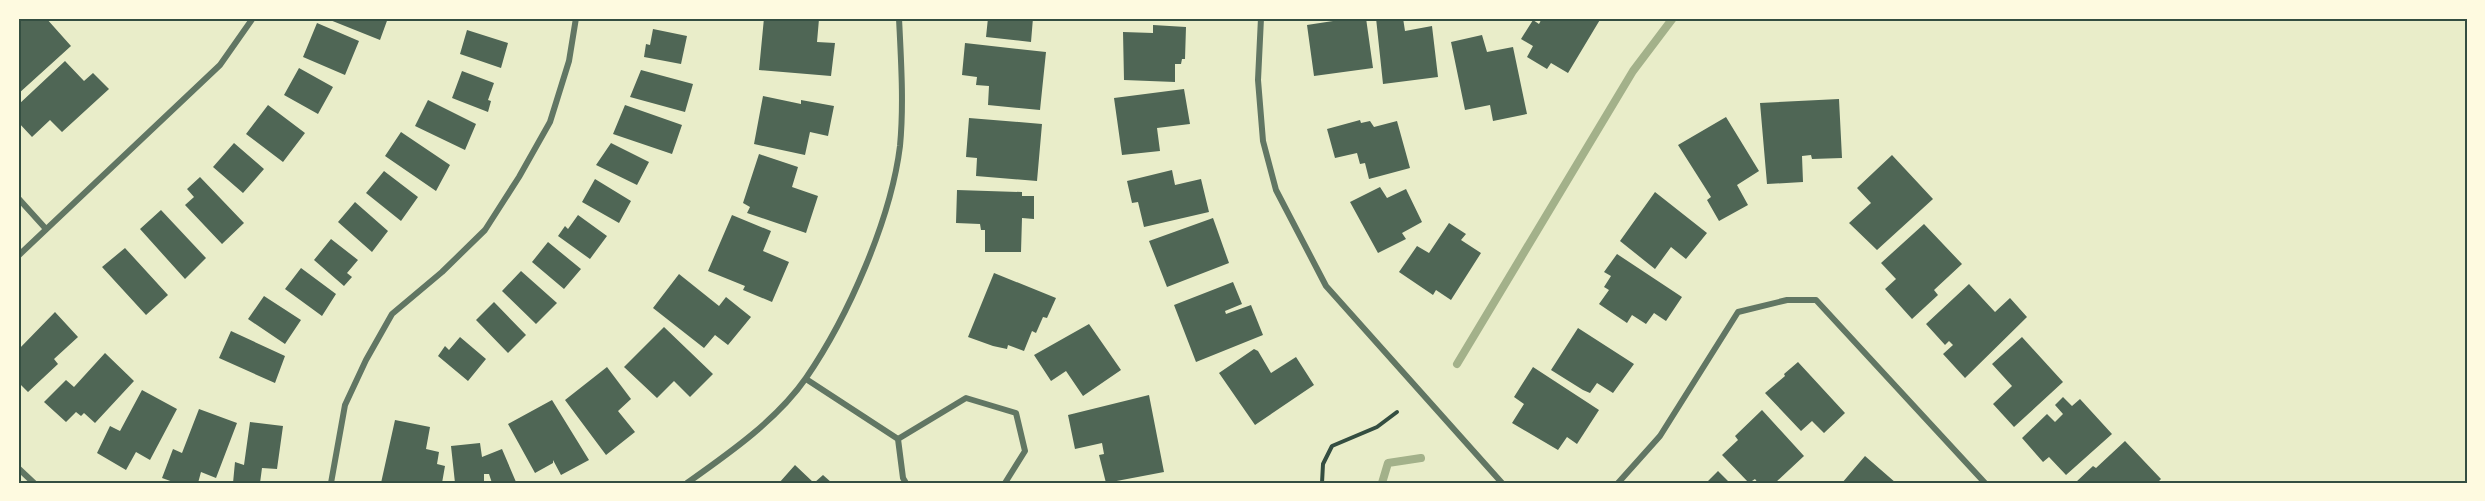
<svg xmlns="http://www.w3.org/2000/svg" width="2485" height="501" viewBox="0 0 2485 501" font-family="'Source Sans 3',sans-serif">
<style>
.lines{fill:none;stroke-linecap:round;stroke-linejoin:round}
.stream{stroke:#a3b18a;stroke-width:8}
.building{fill:#4f6655}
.path{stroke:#344e41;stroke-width:4}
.minor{stroke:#617663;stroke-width:6}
.neatline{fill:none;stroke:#344e41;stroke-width:2}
</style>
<rect width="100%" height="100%" fill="#e9edc9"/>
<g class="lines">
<path class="stream" d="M1457 364 1633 71 1673 18
M1382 483 1388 463 1421 458"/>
</g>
<path class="building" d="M18 18H46L71 46 18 94Z
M325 18H388L380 40Z
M764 18 819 19 817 42 835 43 831 76 759 70Z
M988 18H1033L1031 42 986 37Z
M1333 18H1366L1373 68 1314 76 1307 25 1333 21Z
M1376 18H1403L1405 31 1432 26 1438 77 1383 84Z
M1542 18H1601L1568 73 1551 63 1547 69 1527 57 1533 46 1521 39 1533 20 1539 24Z
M317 23 359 41 345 75 303 57Z
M1153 25 1186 27 1185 59H1182L1181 64H1175V82L1124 80 1123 32 1153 33Z
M653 29 687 36 681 64 644 57 646 44 650 45Z
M467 30 508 43 501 68 460 54Z
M1482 35 1487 52 1513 47 1527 114 1493 121 1490 105 1465 110 1451 42Z
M965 43 1046 52 1040 110 988 105 989 86 976 85 977 77 962 75Z
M65 61 84 81 93 73 109 89 62 132 50 120 32 137 18 122V105Z
M299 68 333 87 318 114 284 95Z
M641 70 693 84 685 112 630 97Z
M462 71 494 83 488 100 491 101 488 112 452 98Z
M1184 89 1190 124 1157 128 1160 151 1122 155 1114 98Z
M763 96 801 104V100L834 106 828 136 810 132 805 155 754 144Z
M1839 99 1842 158 1812 159 1811 155 1802 156 1803 182 1767 184 1760 103Z
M428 100 476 124 465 150 415 126Z
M268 105 305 133 283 162 246 134Z
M625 105 682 125 672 154 613 134Z
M1726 117 1759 171 1737 185 1748 205 1719 221 1707 200 1711 197 1678 145Z
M969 118 1042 124 1037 181 976 176 977 158 966 157Z
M1360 120 1361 123 1370 121 1374 127 1397 121 1410 168 1369 179 1365 163 1360 164 1357 153 1335 158 1327 129Z
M401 132 450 165 436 191 385 156Z
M234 143 264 169 243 193 213 167Z
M611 143 649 162 637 185 596 165Z
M759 154 798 167 792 187 818 196 806 233 747 213 750 207 743 203Z
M1892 155 1933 199 1877 250 1849 223 1871 203 1857 188Z
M1172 170 1175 185 1201 179 1209 212 1144 227 1138 202 1132 203 1127 181Z
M384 171 418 197 401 221 366 193Z
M200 177 244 223 222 244 185 205 194 197 187 189Z
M595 179 631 201 619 223 582 202Z
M1380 187 1387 198 1406 189 1422 222 1402 233 1406 239 1378 253 1350 202Z
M957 190 1022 192V196H1034V219L1022 218 1021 252H985V230H981L980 224 956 223Z
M1655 192 1707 233 1686 259 1671 247 1655 269 1620 241Z
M355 202 388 231 372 252 338 222Z
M161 210 206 258 185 279 140 229Z
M578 215 607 236 590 259 558 236 565 226 568 229Z
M732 215 771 231 763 251 789 262 772 302 743 290 745 286 708 271Z
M1213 218 1229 263 1167 287 1149 241Z
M1449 223 1466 234 1461 240 1481 253 1451 300 1436 290 1433 295 1399 272 1417 246 1429 253Z
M1924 224 1962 264 1934 290 1938 295 1912 319 1885 289 1896 279 1881 263Z
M331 239 358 260 347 273 352 277 344 286 314 260Z
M548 242 581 269 564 289 532 262Z
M125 248 168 295 146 315 102 267Z
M1617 254 1682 297 1666 321 1654 313 1646 324 1632 315 1627 323 1599 304 1609 290 1604 287 1611 276 1604 272Z
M301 268 336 294 322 316 285 289Z
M521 271 557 303 536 324 502 291Z
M994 273 1056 298 1047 318 1043 317 1036 333 1032 331 1024 351 1008 345 1007 349 993 346 968 337Z
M679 274 719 306 726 297 751 317 728 345 715 335 704 348 653 308Z
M1233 282 1242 304 1225 311 1226 314 1251 305 1263 335 1196 362 1174 305Z
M1969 284 1995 312 2010 298 2027 317 1965 378 1943 354 1953 345 1949 341 1945 345 1926 324Z
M264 296 301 320 285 344 248 319Z
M494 302 526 335 508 353 476 320Z
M55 312 78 337 54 359 58 364 28 392 18 382V350Z
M1089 324 1121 370 1083 396 1066 371 1051 381 1034 355Z
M664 327 713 374 690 397 674 381 657 398 624 367Z
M1578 328 1634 364 1613 393 1597 383 1590 393 1583 390 1551 370Z
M231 331 285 356 275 383 219 358Z
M460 337 486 359 468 381 438 356 445 346 449 350Z
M2022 337 2063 382 2014 427 1993 404 2012 386 1992 364Z
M1254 349 1258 351 1271 373 1296 357 1314 385 1255 425 1219 373Z
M105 353 134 381 95 423 84 413 81 416 76 412 66 422 44 402 66 380 74 387Z
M1798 362 1845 413 1824 433 1812 421 1801 431 1765 393 1785 376 1784 374Z
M607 367 631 399 618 411 635 432 606 455 565 400Z
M1533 367 1599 410 1577 444 1567 437 1558 450 1512 423 1524 404 1514 397Z
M142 390 177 409 150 460 136 452 126 470 97 453 110 426 120 431Z
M1149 395 1164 472 1106 483 1099 455 1104 454 1102 443 1075 449 1068 415Z
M2063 397 2072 406 2080 399 2112 434 2066 475 2049 457 2043 462 2022 438 2047 414 2055 422 2063 414 2055 405Z
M552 400 589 460 561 475 553 460V463L535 473 508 424Z
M199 409 237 423 216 478 201 472 198 483H176L162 478 173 449 182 453Z
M1762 410 1804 456 1775 483H1758L1755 479 1749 483 1722 455 1738 440 1735 436Z
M395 420 430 427 426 449 439 452 437 464 445 466 442 483H381Z
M250 422 283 426 277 469 262 468 260 483H233L235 462 244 465Z
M2125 441 2161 479 2157 483H2075L2093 466 2096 468Z
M480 443 482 457 502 449 516 482 492 483 489 474H484V483H455L451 446Z
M1865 456 1896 483H1842Z
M795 465 814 483 823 475 832 483H779Z
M1718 471 1730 483H1706Z"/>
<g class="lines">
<path class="path" d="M1322 483 1323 464 1332 446 1377 427 1397 412"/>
<path class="minor" d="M1261 18 1258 80 1263 141 1276 190 1326 286 1502 483
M18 198 46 229
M18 256 220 65 253 18
M806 379 898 439
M898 439 966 398 1016 413 1025 451 1005 483
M898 439 903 478 906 483
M18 468 34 483
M331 483 345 405 366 360 392 314 442 272 485 230 519 177 550 122 569 61 576 18
M687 483C728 454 777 420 806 378 848 317 891 219 900 146 904 104 901 60 899 18
M1618 483 1660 436 1738 312 1787 300H1816L1985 483"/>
</g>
<rect width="2485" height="501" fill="none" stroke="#fefae0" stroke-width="39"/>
<rect x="20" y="20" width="2446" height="462" class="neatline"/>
</svg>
